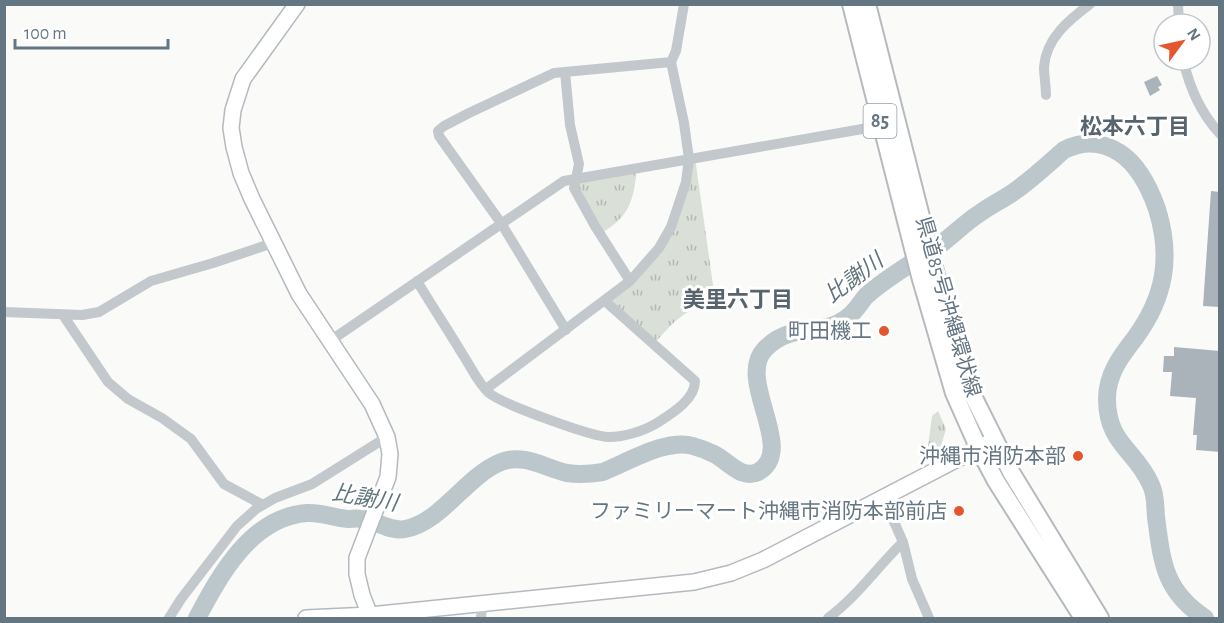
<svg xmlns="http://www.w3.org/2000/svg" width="1224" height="623" viewBox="0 0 1224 623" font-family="'Alegreya Sans','Noto Sans JP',sans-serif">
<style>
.grass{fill:url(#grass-tufts)}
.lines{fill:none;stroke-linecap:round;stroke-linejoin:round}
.river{stroke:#bbc7cb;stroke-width:18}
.building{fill:#aab3b9}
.secondary-casing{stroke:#b3babf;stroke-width:18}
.primary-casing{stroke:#b5babe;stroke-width:20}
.street{stroke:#c3c8cc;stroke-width:10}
.secondary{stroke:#fff;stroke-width:15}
.primary{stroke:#fff;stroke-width:16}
.poi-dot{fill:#e4572e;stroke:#fff;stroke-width:2}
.labels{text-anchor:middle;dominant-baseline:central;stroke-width:6;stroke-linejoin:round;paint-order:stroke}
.shield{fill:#fff;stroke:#939fa8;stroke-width:1.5}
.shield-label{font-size:20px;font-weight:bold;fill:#657683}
.street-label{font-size:21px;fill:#657683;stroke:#fff}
.poi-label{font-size:21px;fill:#657683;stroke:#fff;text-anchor:end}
.neighbourhood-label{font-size:22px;font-weight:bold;fill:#57646e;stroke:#fff}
.water-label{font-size:22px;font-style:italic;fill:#60757c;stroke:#fff}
</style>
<defs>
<pattern id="grass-tufts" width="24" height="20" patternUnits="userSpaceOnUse" patternTransform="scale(1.5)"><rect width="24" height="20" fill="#dadfd7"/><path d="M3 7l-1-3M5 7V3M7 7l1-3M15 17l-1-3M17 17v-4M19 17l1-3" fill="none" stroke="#b4b9b4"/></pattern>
</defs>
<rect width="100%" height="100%" fill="#fafaf8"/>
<path class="grass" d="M695 158 715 299C686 310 674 320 654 344L605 301 659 248Z
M637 169C633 202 630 216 600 234L574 180Z
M938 411 946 429 941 446 927 454 932 416Z"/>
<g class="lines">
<path class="river" d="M197 618C220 575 251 517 307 513 321 512 334 518 348 519 352 519 357 518 361 519 376 520 390 532 405 529 442 522 466 476 501 462 524 453 545 468 567 473 580 475 591 474 603 472 628 462 667 438 693 446 700 448 708 451 714 454 728 461 741 480 758 472 798 450 735 380 765 349 792 321 822 338 848 317 856 311 860 303 866 296 888 276 916 261 941 244 954 234 966 222 980 213 991 205 1004 199 1015 191 1032 179 1048 164 1064 150 1082 141 1102 141 1120 153 1138 165 1150 189 1157 209 1172 257 1165 297 1135 338 1121 356 1107 374 1107 399 1107 444 1136 450 1151 485 1156 495 1155 506 1156 517 1162 562 1164 591 1205 618"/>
</g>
<path class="building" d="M1157 76 1162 85 1158 87 1160 90 1150 96 1144 82Z
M1211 191 1220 192V307L1203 306Z
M1174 347 1220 351V452L1196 450 1197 435H1193L1196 398 1170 396 1172 372H1163L1164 356H1174Z"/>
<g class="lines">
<g class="secondary-casing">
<path id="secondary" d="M297 4 243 79 233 110 231 128 234 147 241 173 252 199 299 294 372 404 387 437 390 454 388 477 357 558V574L362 595 371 618
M306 618 370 615 694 582 731 573 763 560 994 440"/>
</g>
<g class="primary-casing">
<path id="primary" d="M851 4 920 276 954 393 978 447 996 481 1083 618
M867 4 933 264 969 388 1011 472 1100 618"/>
</g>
<path class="street" d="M1178 4 1179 24
M1183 60C1190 88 1200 112 1220 134
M565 72 570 125 579 164 574 188 595 226 630 281
M1046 95C1046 86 1044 76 1044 67 1046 38 1069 20 1090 4
M417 281C432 306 448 330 463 355 471 367 478 383 489 393 502 404 592 437 609 437 624 437 644 431 657 423 671 414 695 400 695 381L605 301
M4 312 82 315 99 312 151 281 213 263 273 243
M63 315 108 382 128 399 162 418 191 439 224 484 263 505
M566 330 501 223 439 136 438 131 444 126 469 113 554 73 671 62
M330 341 564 181 868 128 884 119
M486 389 630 281 659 248 671 227 686 182 689 159 684 123 671 62 676 51 684 4
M883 497 903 542 912 579 929 618
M169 618 181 599 237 526 256 509 275 498 312 484 387 437
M481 618 482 604
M828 618C857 597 877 567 903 542"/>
<use href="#secondary" class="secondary"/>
<use href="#primary" class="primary"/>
</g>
<g class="poi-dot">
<circle cx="884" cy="331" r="6"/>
<circle cx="1078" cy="456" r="6"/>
<circle cx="959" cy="511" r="6"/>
</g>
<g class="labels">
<rect class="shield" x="863.5" y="104" width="33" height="34" rx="4.5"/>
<g class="shield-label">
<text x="880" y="121">85</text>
</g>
<g class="street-label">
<text transform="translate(948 307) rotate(74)">県道85号沖縄環状線</text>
</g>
<g class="poi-label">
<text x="872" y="331">町田機工</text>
<text x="1066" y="456">沖縄市消防本部</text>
<text x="947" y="511">ファミリーマート沖縄市消防本部前店</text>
</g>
<g class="neighbourhood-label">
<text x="1135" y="127">松本六丁目</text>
<text x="738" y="300">美里六丁目</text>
</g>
<g class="water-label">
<text transform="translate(854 278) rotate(-37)">比謝川</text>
<text transform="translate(365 498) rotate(10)">比謝川</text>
</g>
</g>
<rect width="1224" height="623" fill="none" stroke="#657683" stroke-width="12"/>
<g transform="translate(1182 42) rotate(57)"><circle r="28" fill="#ffffff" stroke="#c1c8cd" stroke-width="1.5"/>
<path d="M0-4.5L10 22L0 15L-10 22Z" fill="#e4572e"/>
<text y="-9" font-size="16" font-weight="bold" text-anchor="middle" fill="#657683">N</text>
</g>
<path d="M15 39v9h153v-9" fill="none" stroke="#657683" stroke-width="3"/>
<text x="24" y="39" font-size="18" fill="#657683" stroke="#ffffff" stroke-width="4.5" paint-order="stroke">100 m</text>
</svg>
